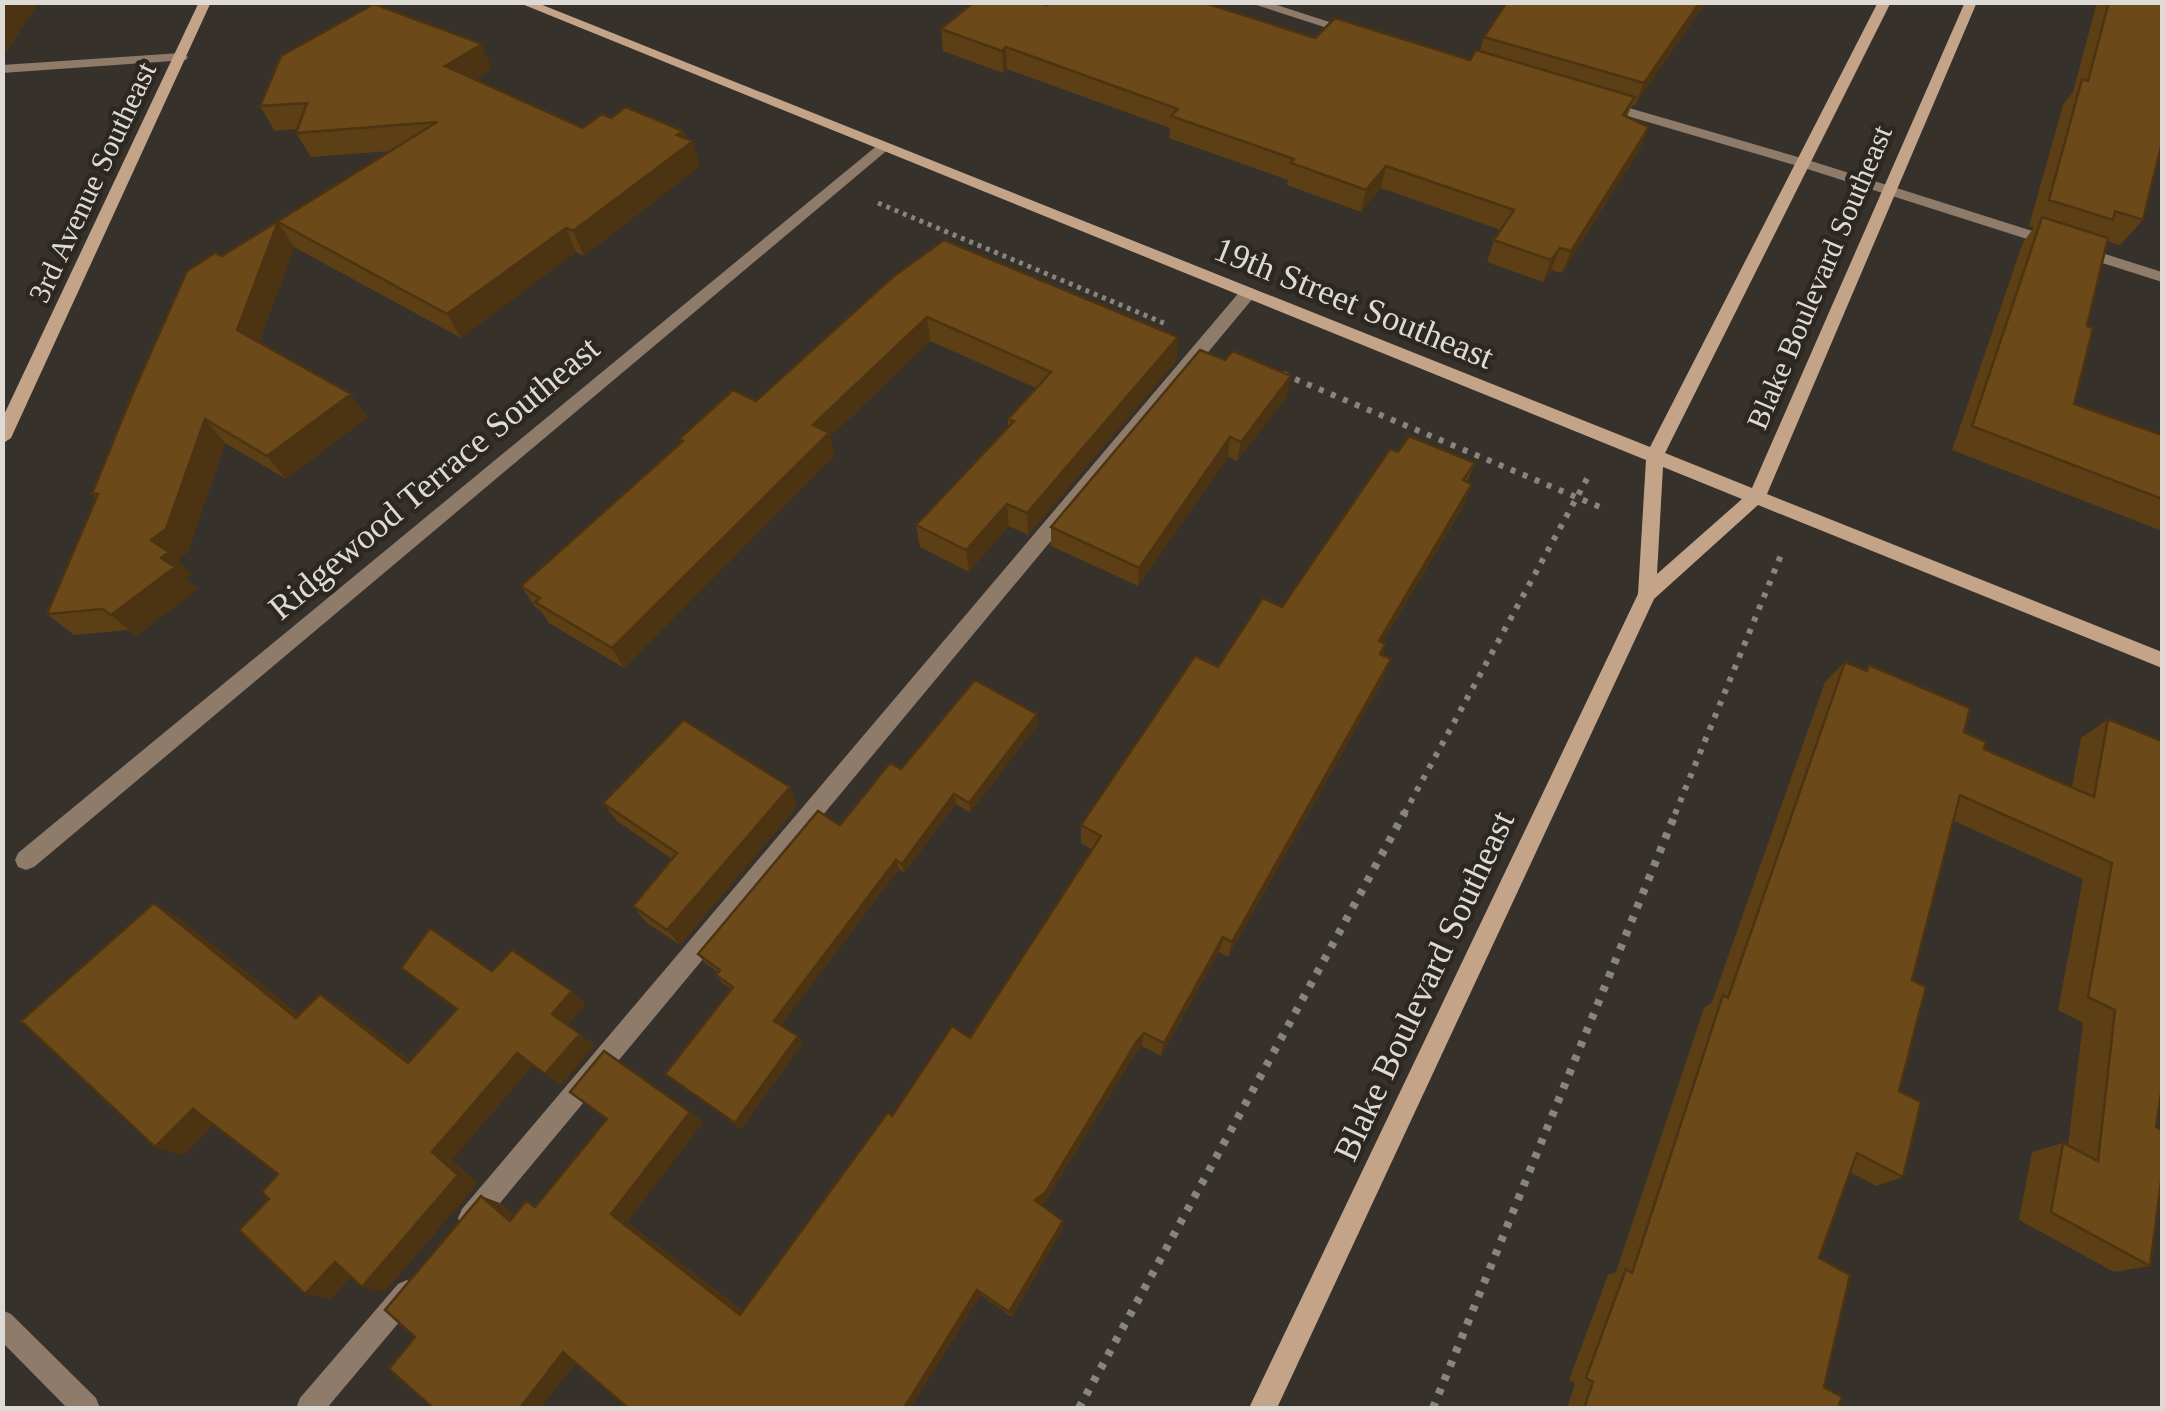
<svg xmlns="http://www.w3.org/2000/svg" width="2165" height="1411" viewBox="0 0 2165 1411" font-family="Georgia,serif">
<style>
.lines{fill:none;stroke-linecap:round;stroke-linejoin:round}
.path-far2{stroke:#88847e;stroke-width:5;stroke-dasharray:4 5;stroke-linecap:butt}
.path-far1{stroke:#88847e;stroke-width:6;stroke-dasharray:5 8;stroke-linecap:butt}
.path{stroke:#88847e;stroke-width:8;stroke-dasharray:6 9;stroke-linecap:butt}
.lane{fill:#8f7b6a;fill-rule:evenodd}
.street{fill:#8f7b6a;fill-rule:evenodd}
.secondary{fill:#c4a489;fill-rule:evenodd}
.wall{fill:#5d3f16}
.shaded-wall{fill:#4c3312}
.building{fill:#6c4919;stroke:#4c3312;stroke-width:2.5}
.labels{text-anchor:middle;dominant-baseline:central;stroke-width:9;stroke-linejoin:round;paint-order:stroke}
.far-street-label{font-size:30px;fill:#dedad6;stroke:#2c2720}
.street-label{font-size:35px;fill:#dedad6;stroke:#2c2720}
</style>
<rect width="100%" height="100%" fill="#36312a"/>
<g class="lines">
<path class="path-far2" d="M878 203 1166 324"/>
<path class="path-far1" d="M1283 374 1600 507
M1404 814 1589 475
M1675 814 1781 555"/>
<path class="path" d="M1079 1408 1405 812
M1433 1408 1676 812"/>
<path class="lane" d="M1247 2H1268L1357 31 1346 34Z
M181 53 188 57 186 60 2 73V65Z
M1605 101 1808 160 2162 272V282L1798 166 1600 108V102Z
M1248 288 1254 289V297L480 1227 471 1231 462 1227 458 1218 462 1209 1242 289Z
M407 1280 416 1284 420 1293 416 1302 327 1408H296L300 1398 398 1284Z"/>
<path class="street" d="M879 144 891 147 34 867 26 870 18 867 15 860 18 853Z
M2 1310 11 1314 96 1398 100 1408H67L2 1342Z"/>
<path class="secondary" d="M199 2H211L11 438 2 444V419Z
M517 2H535L1650 447 1878 2H1891L1665 453 1752 488 1965 2H1977L1767 494 2162 652V668L1758 505 1654 599 1277 1408H1249L1638 594 1646 460ZM1663 467 1742 499 1657 574Z"/>
</g>
<path class="wall" d="M1706 2 1635 105H1632L1627 117 1649 127 1640 149 1562 273 1551 270 1543 282 1487 262 1494 240 1501 230 1381 188 1361 212 1287 185 1288 180 1169 138 1170 128 1007 69 1003 73 943 51 941 29 1046 5 1315 38 1470 60 1480 51 1484 37Z
M2097 2H2162L2143 220 2120 245 2107 241 2087 326 2074 404 2162 435V531L1952 450 2023 242 2034 228 2029 226 2063 105 2073 92Z
M492 69 475 80 583 128 611 118 683 131 700 166 584 256 576 252 461 338 294 247 259 343 368 417 286 479 225 443 188 552 177 560 192 574 186 578 198 589 136 636 128 630 74 635 47 614 96 498 92 494 222 256 390 151 311 157 296 133 297 129 275 131 260 106Z
M894 276 1178 337 1176 361 1028 535 1009 526 969 572 920 547 916 525 1008 427V419L1036 388 930 341 830 437 835 455 624 668 549 623 541 611 535 607 521 586 681 444 679 439 756 401Z
M1287 396 1237 461 1228 457 1138 586 1051 546V527Z
M1398 452 1475 463 1467 482 1472 484 1463 507 1382 643 1386 644 1382 655 1383 680 1228 957 1219 952 1161 1056 1142 1046 1135 1054 1046 1201 1041 1205 1063 1228 1012 1317 981 1295 576 1363 415 1337 481 1196 502 1204 515 1215 537 1205 690 1112 703 1122 627 1222 743 1311 892 1116 970 1038 1093 850 1081 843V825L1218 667 1282 607Z
M1845 662 1864 670 1869 665 1964 732 1984 749 2072 787 2081 738 2108 719 2156 1127 2150 1266 2114 1272 2019 1220 2032 1152 2063 1143 2068 1145 2083 1023 2058 1010 2083 879 1954 821 1912 980 1899 1091 1903 1177 1876 1186 1850 1172 1819 1258 1824 1387 1838 1408H1567L1575 1384 1569 1380 1608 1275 1616 1272 1704 1008 1712 1002 1825 682Z
M1037 714 1038 724 970 813 956 804 904 873 899 869 781 1025 803 1043 741 1129 665 1074 731 989 722 983 716 975 718 972 704 962 698 954 901 769Z
M603 803 798 805 680 945 647 923 633 906 672 859 617 821Z
M2001 1406H2020L2025 1408H2001Z"/>
<path class="shaded-wall" d="M41 2 36 7 2 59 3 2Z
M1700 2H1706L1635 105 1644 83Z
M482 44 492 69 457 91 445 66Z
M1006 47 1007 69 1003 73 1002 51Z
M1649 127 1640 149 1562 273 1571 251Z
M683 131 687 145 693 141 700 166 584 256 573 231Z
M1386 166 1381 188 1361 212 1366 190Z
M278 222 294 247 255 355 237 330Z
M566 228 576 252 461 338 447 314Z
M1560 248 1551 270 1543 282 1551 260Z
M927 317 930 341 830 437 835 455 624 668 612 648 813 425Z
M1178 337 1176 361 1028 535 1027 513Z
M1291 376 1287 396 1237 461 1241 442Z
M351 394 368 417 286 479 267 456Z
M205 419 225 443 188 552 177 560 192 574 186 578 198 589 136 636 111 615 161 558 151 540Z
M1230 437 1228 457 1138 586 1139 568Z
M1472 484 1463 507 1371 662 1379 641Z
M1007 504 1009 526 969 572 966 550Z
M1391 659 1383 680 1228 957 1232 942Z
M1037 714 1038 724 970 813 969 803Z
M790 787 798 805 680 945 667 930Z
M954 794 956 804 904 873 902 864Z
M896 860 899 869 779 1028 774 1021Z
M154 903 179 918 319 1030 296 1018Z
M1223 937 1219 952 1161 1056 1164 1043Z
M572 991 586 1004 567 1026 552 1014Z
M320 994 342 1007 428 1074 408 1063Z
M1144 1033 1142 1046 1135 1054 1046 1201 1036 1208 1035 1200 1137 1041Z
M580 1034 595 1045 561 1085 545 1074Z
M798 1036 803 1043 741 1129 735 1123Z
M517 1053 534 1065 452 1160 478 1183 385 1292 362 1287 432 1152Z
M193 1109 220 1119 183 1156 155 1147Z
M690 1112 703 1122 627 1222 753 1319 740 1315 611 1214Z
M481 1196 502 1204 530 1228 510 1221Z
M1063 1221V1228L1012 1317 1009 1312Z
M335 1262 359 1268 331 1299 305 1294Z
M977 1290 981 1295 911 1408H904Z
M563 1352 582 1355 541 1408H520Z"/>
<path class="building" d="M974 2H1039L1046 5 1049 2H1202L1315 38 1335 18 1470 60 1476 50 1635 97 1623 115 1649 127 1571 251 1560 248 1551 260 1494 240 1514 210 1386 166 1366 190 1291 163 1294 159 1171 116 1178 109 1006 47 1002 51 941 29Z
M1507 2H1700L1644 83 1484 37Z
M2109 2H2162V142L2143 220 2115 211 2113 220 2049 200 2082 79 2088 81Z
M374 4 482 44 445 66 583 128 602 114 611 118 626 107 683 131 677 135 693 141 573 231 566 228 447 314 278 222 237 330 351 394 267 456 205 419 166 529 151 540 169 552 161 558 175 567 111 615 103 609 47 614 98 494H92L132 395 187 271 215 253 222 256 437 122 296 133 307 103 260 106 281 56Z
M2042 217 2108 238 2087 326 2093 328 2074 404 2162 435V499L1972 426Z
M944 240 1178 337 1027 513 1007 504 966 550 916 525 1014 421 1008 419 1051 372 927 317 813 425 829 433 612 648 535 602 540 598 521 586 683 441 679 439 733 390 756 401 894 276Z
M1200 350 1225 360 1233 351 1291 376 1241 442 1230 437 1139 568 1051 527Z
M1409 436 1475 463 1463 480 1472 484 1379 641 1386 644 1380 654 1391 659 1232 942 1223 937 1164 1043 1144 1033 1137 1041 1045 1193 1035 1200 1063 1221 1009 1312 977 1290 904 1408H628L563 1352 520 1408H433L389 1369 415 1337 385 1310 481 1196 510 1221 526 1201 535 1207 607 1119 570 1092 604 1051 690 1112 611 1214 740 1315 888 1112 892 1116 952 1026 970 1038 1101 836 1081 825 1195 656 1218 667 1263 598 1282 607 1390 449 1398 452Z
M1845 662 1867 671 1869 665 1970 708 1964 732 1986 742 1984 749 2094 797 2108 719 2162 741V1087L2156 1127 2162 1130V1174L2150 1266 2051 1212 2063 1143 2098 1161 2115 1010 2088 997 2112 863 1960 795 1912 980 1926 987 1899 1091 1921 1102 1903 1177 1857 1153 1819 1258 1850 1275 1824 1387 1842 1397 1838 1408H1584L1593 1382 1586 1378 1626 1269 1632 1273 1723 995 1728 998Z
M975 680 1037 714 969 803 954 794 902 864 896 860 774 1021 798 1036 735 1123 665 1074 733 987 716 975 720 970 698 954 818 811 840 825 890 763 901 769Z
M684 720 790 787 667 930 633 906 677 853 603 803Z
M154 903 296 1018 320 994 408 1063 457 1009 401 968 430 928 492 971 512 950 572 991 552 1014 580 1034 545 1074 517 1053 432 1152 458 1175 362 1287 335 1262 305 1294 239 1230 269 1199 262 1192 278 1174 193 1109 155 1147 21 1021Z"/>
<g class="labels">
<g class="far-street-label">
<text transform="translate(92 182) rotate(-65)">3rd Avenue Southeast</text>
<text transform="translate(1819 277) rotate(-67)">Blake Boulevard Southeast</text>
</g>
<g class="street-label">
<text transform="translate(1354 303) rotate(22)">19th Street Southeast</text>
<text transform="translate(434 478) rotate(-40)">Ridgewood Terrace Southeast</text>
<text transform="translate(1424 986) rotate(-65)">Blake Boulevard Southeast</text>
</g>
</g>
<rect width="2165" height="1411" fill="none" stroke="#dedad6" stroke-width="10"/>
</svg>
